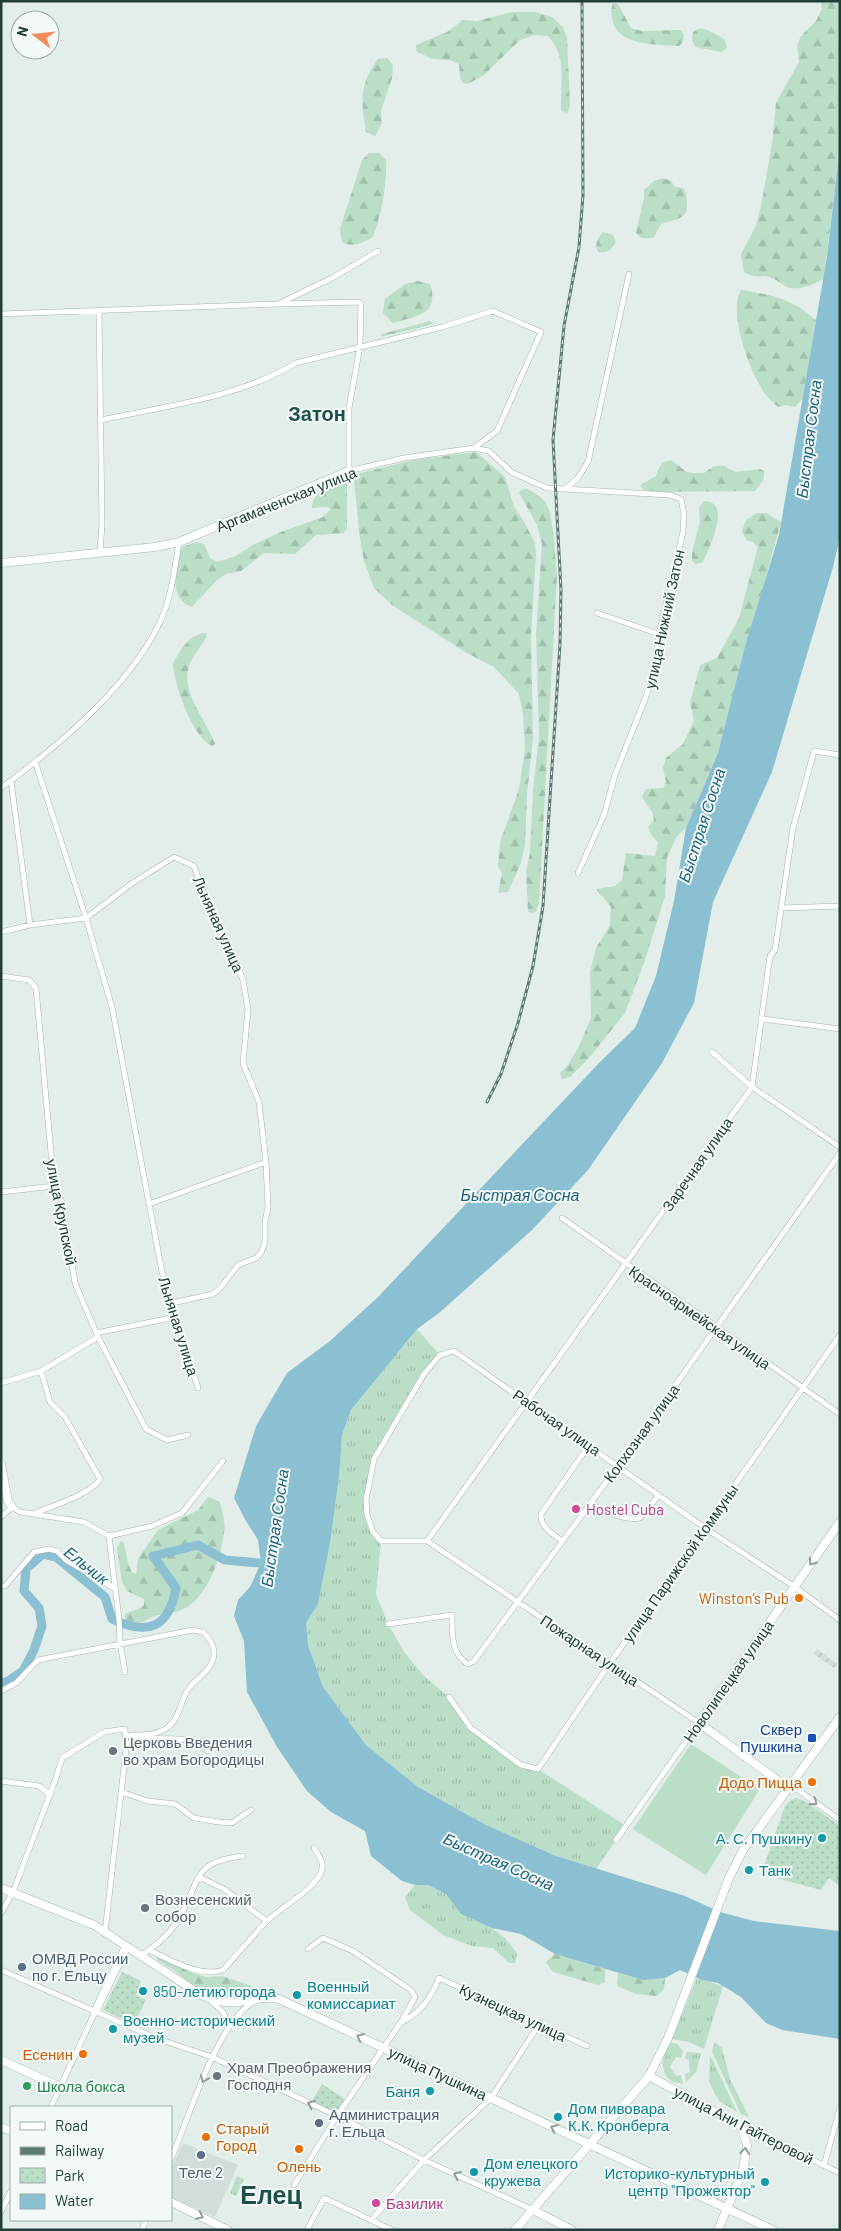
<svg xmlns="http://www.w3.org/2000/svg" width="841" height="2231" viewBox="0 0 841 2231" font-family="Barlow,sans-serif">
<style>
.built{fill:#d1ddd8}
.industrial{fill:url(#industrial-furrows)}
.grass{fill:url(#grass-tufts)}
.forest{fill:url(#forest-firs)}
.park{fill:url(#park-dots)}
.pitch{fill:#bbdec8}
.water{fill:#8ac0d2}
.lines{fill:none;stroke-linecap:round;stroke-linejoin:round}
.river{stroke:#8ac0d2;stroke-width:9}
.street-casing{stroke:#a5b5b1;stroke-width:6}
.secondary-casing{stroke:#a1b9b2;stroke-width:9}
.street{stroke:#fff;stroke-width:5}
.secondary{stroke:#fff;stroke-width:8}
.rail-casing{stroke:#5d7a74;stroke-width:3}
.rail{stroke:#f3f9f7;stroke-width:1;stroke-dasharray:4;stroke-linecap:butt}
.oneway{stroke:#909e9c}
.hotel-dot{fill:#d1479c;stroke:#f3f9f7;stroke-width:2}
.food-dot{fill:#e8710a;stroke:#f3f9f7;stroke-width:2}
.transit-dot{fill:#1a4fb4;stroke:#f3f9f7;stroke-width:2}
.worship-dot{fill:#6b7280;stroke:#f3f9f7;stroke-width:2}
.culture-dot{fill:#0f9aa8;stroke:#f3f9f7;stroke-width:2}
.service-dot{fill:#5c6f8a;stroke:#f3f9f7;stroke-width:2}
.leisure-dot{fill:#2e9e5b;stroke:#f3f9f7;stroke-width:2}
.labels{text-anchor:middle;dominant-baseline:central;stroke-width:4;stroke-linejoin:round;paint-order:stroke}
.street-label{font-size:15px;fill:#223e39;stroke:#f3f9f7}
.hotel-label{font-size:15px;fill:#b23c85;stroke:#f3f9f7;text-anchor:start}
.food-label{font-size:15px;fill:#c56008;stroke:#f3f9f7;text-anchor:end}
.transit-label{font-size:15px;fill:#164399;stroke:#f3f9f7;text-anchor:end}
.worship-label{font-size:15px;fill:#5b616d;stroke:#f3f9f7;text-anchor:start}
.culture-label{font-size:15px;fill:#0d838f;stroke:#f3f9f7;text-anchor:start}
.service-label{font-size:15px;fill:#4e5e75;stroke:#f3f9f7;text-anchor:start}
.leisure-label{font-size:15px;fill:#27864d;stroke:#f3f9f7;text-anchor:start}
.water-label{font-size:16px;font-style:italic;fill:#1b627b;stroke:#f3f9f7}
.district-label{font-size:20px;font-weight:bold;fill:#1e5149;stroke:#f3f9f7}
.town-label{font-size:25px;font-weight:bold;fill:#1e5149;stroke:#f3f9f7}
</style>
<defs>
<pattern id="industrial-furrows" width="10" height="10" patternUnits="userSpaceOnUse" patternTransform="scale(1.25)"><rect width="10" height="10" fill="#d1ddd8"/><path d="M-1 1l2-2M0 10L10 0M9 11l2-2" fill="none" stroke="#b3bfba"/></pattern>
<pattern id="grass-tufts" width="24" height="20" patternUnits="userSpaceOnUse" patternTransform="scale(1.25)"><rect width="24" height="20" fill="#bbdec8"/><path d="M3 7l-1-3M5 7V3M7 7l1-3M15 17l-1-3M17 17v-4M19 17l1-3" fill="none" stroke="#a0c0ad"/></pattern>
<pattern id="forest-firs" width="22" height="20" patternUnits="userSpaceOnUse" patternTransform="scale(1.25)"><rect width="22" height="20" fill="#bbdec8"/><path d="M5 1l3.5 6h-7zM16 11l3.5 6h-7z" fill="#a0c0ad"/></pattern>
<pattern id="park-dots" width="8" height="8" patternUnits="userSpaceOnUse" patternTransform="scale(1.25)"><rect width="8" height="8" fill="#bbdec8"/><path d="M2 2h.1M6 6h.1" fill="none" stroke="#a0c0ad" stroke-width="1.8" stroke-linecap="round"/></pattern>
</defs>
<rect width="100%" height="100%" fill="#e3ede9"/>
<path class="built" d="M183 2143 238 2165 215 2217 171 2197V2169Z"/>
<path class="industrial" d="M817 1649 837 1664 834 1668 814 1654Z"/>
<path class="grass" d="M417 1329 440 1355 374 1459 366 1500 373 1532 381 1541 376 1594 388 1624 404 1652 425 1677 449 1697 471 1728 521 1765 538 1769 626 1826 596 1869 556 1856 484 1824 418 1787 366 1745 323 1687 308 1645 306 1623 318 1604 330 1543 339 1477 342 1435 351 1410Z
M415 1885H428L446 1894 461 1914 492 1928 505 1938 517 1953 515 1963H509L493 1948 472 1946 443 1935 410 1910 405 1897Z
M697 1978 723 1986 704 2049 689 2042 672 2039Z
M670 2042 677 2044 683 2051 681 2058 676 2057 670 2067 676 2076 681 2075 683 2084 673 2082C658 2072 662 2056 670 2042Z
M715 2042 722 2048 730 2079 749 2117 741 2114 712 2051Z
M687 2052 701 2053 696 2072 686 2082 685 2074 690 2072 689 2060 685 2058Z
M710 2055 737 2112 719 2101 709 2082Z
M237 2176 244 2179 236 2196 230 2193Z"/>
<path class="forest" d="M821 1H840V146L824 278C815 285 797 291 787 287 781 284 776 279 770 277 759 274 757 280 744 272L741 254 755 228 761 206 772 144 776 103 799 62 797 45 801 36 816 21 822 9Z
M613 3 618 4 631 28 642 31 680 30 684 34 683 42 679 46C657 44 616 47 612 18 611 13 611 8 613 3Z
M512 12H536L552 17 563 27 567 38 570 106 567 113 561 111C560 85 568 56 548 36L533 35 519 41 484 75 468 84 463 83 460 78 459 64 449 60 432 59 416 51V45L447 32 463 20 477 21Z
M700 28 710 31 724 39 727 48 721 52 695 47 692 40 693 32Z
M387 58 393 65 392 78 381 111 382 123 375 136 366 132C361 102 359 84 378 59Z
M369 153H379L386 160C387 186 382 212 373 237 362 243 353 248 342 242L340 229 362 160Z
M663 178 671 181 675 187 683 188C686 193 687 197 687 204 688 220 672 220 661 224L654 237C647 239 641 240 636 233L644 198V190L654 181Z
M603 232 613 235 616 242C611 250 607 254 598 252 594 244 598 238 603 232Z
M418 281 430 284C440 315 416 316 393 323L383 313 385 299 405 284Z
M741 290C772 295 791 298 816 320L803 398 795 407 786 405 779 407C755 395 726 313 741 290Z
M430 321 434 324 381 337 382 334Z
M476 452 505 477 514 507 523 520 535 543 536 554 531 636 533 738 527 795 525 845 521 863 508 892 498 893 502 874 498 866 500 842 519 789 525 749 523 714 519 694 494 667 465 652 392 605 374 588 364 561 359 532 354 478 357 474 413 460Z
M671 460 687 472 693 473H704L714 466H724L735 472 760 469 764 471C765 480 761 484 755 491L651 492 643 489 640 485 656 476C659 466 661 462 671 460Z
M343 477 347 478V528L344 533 316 535 295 554 264 553 241 571 226 574 217 580 192 607C168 600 175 566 182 547L197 542 204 544 210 558 217 562 234 557 253 545 281 532 323 517 331 509 327 507 312 508C312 492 331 484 343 477Z
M527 489C533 492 542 497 546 503 554 517 555 557 557 574L539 903 536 911 531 913 528 911 526 871 530 853 533 791 539 735 536 634 542 544 537 525 519 493 521 490Z
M704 501C732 501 710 547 703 562L696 564 692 561V552L700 522 699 508Z
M757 513H766L781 522 718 753 686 828 676 837 667 858 665 896 644 963 625 1013 589 1058 570 1077 562 1079 560 1073 568 1065 579 1046 591 1018 590 972 596 948 610 925 611 907 596 889 615 886 622 880 626 853 655 856 658 842 652 836 648 827 654 820 653 814 642 797 646 789 663 788 666 782 663 768 666 758 683 744 694 720 690 703 700 665 717 658 739 618 758 547 753 542 746 540 742 531 746 520Z
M206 633 207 636C203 644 196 651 192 659 176 689 206 718 215 744L212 746C192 737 174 684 173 664 180 650 189 634 206 633Z
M208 1497 220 1502C222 1512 226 1522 224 1532 221 1557 209 1593 187 1607 178 1613 168 1613 158 1615 143 1619 144 1627 125 1621V1614L141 1608 144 1605V1599L127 1591 122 1582 117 1548 121 1541 124 1543 128 1563 132 1573 136 1574 138 1559 158 1530 198 1510Z
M555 1954 605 1969V1982L598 1985 553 1972 546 1962Z
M158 1956 193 1973 206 1977 222 1976 252 1986 249 1992 236 1997 219 1996 196 1989 174 1970 157 1960Z
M618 1973 643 1980 665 1978 664 1989 657 1996 636 1994 617 1986Z"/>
<path class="park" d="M796 1798 805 1801 840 1826V1886L829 1878 821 1890 761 1874 785 1806 791 1800Z
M122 1972 141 1981 136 1995 146 2000 134 2024 103 2010Z
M322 2084 345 2099 335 2113 312 2101Z"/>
<path class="pitch" d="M691 1744 758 1788V1792L706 1875 633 1829Z"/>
<path class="water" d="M840 146V537L833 567 772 772 713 902 694 1003 662 1063 588 1170 532 1230 439 1313 417 1329 351 1410 342 1435 339 1477 330 1543 318 1604 306 1623 308 1645 323 1687 366 1745 418 1787 484 1824 556 1856 685 1896 720 1912 754 1921 840 1931V2039L782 2030 766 2023 741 1997 718 1983 702 1980 680 1970 665 1978 643 1980 555 1954 521 1934 492 1928 461 1914 446 1894 428 1885H415L402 1881 371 1856 365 1831 331 1812 307 1791 277 1747 247 1692 244 1641 234 1616 238 1600 250 1587 261 1563 258 1540 246 1521 234 1498 256 1426 287 1373 330 1341 378 1297 599 1063 635 1028 656 976 674 901 686 828 718 753 746 643 779 535 827 257Z"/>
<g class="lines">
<path class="river" d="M1 1682 5 1683 23 1671 34 1650 42 1626 39 1608 24 1591 26 1569 43 1554 56 1557 105 1597 112 1619C148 1636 169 1628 176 1588L153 1556 198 1545 225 1560 272 1564"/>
<g class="street-casing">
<path id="street" d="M278 304 358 302 361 304 360 346 349 408V471L404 458 474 448 489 451 511 472 547 488 670 495 681 499 684 514 683 532 659 634 652 681 615 775 604 815 578 873
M99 311 102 524 100 553
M1 314 278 304 332 278 378 251
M101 420C166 406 238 398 296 363L442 327 493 311 541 332 497 431 474 448
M566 488 577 479 588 462 629 274
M597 613 659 634
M35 761 86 918 112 1007 162 1272 198 1388
M11 781 30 925
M1 788C58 746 128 688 159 624 171 601 175 568 179 542
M782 908 840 906
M1 932 30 925 86 918 131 884 174 857 194 866 211 914 232 951 243 980 248 1010 243 1063 259 1102 266 1162 149 1204
M1 976 29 980 36 988 54 1186 58 1190 62 1203 75 1283 98 1337 146 1429 167 1440 188 1435
M763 1019 840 1029
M712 1052 752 1087 840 1147
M1 1192 54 1186
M562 1218 840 1414
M172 1303 213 1294 221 1287 238 1265 256 1258 261 1253 265 1242V1221L268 1208 266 1162
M96 1333 176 1317
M1 1383 41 1371 98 1337
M590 1504C604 1511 624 1521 640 1518L659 1495
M33 1514C49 1507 92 1494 100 1479L65 1417 50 1402 41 1371
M1 1517 12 1507 20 1512 84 1522 109 1536 119 1619 120 1643 125 1672
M109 1536 152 1526 182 1513 223 1461
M427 1541 752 1087 770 956 775 950 793 828 814 751 840 755
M562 1541C552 1533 540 1527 541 1514L589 1445
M1 1586H5L34 1552 49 1549 57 1551 66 1560 116 1589
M388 1624 452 1615C452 1633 451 1655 468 1664L474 1661 618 1466 840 1153
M1 1691 16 1683 38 1660 193 1630 203 1632C208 1637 213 1643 214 1651 215 1669 198 1676 189 1688 180 1700 180 1719 167 1728 155 1736 140 1735 126 1736
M449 1697 471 1728 521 1765 538 1769 610 1663 840 1335
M127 1747 132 1740 138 1738 180 1739 204 1742 208 1751
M1 1781 39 1786 49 1794
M788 1788 798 1790 840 1820
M121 1792 148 1801 175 1804 194 1818 219 1822 232 1823 251 1810
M616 1840 699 1723 427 1541H381L373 1532 367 1515 366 1500 374 1459 424 1374 440 1355 454 1351 705 1528 795 1587 840 1620
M199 1877 224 1889 267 1921
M1 1913 13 1892 56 1778 62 1758 104 1732 125 1729 126 1750 105 1932
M149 1950C171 1960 199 1978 223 1970 238 1954 251 1937 267 1921 281 1907 314 1890 321 1872 325 1863 319 1856 314 1848
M140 1956C156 1946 172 1932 181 1915 201 1878 193 1862 243 1856
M1 1970 158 2039 212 2057 337 2116 424 2160 533 2210
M210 2000 223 2012 229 2025
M402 2022C422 2012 431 1997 439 1978L587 2046
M51 2107 95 2012
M741 2126 840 2173
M171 2159C188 2121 218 2017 256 2001
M824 2165 840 2108
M294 2185 337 2116 401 2022 415 1997 411 1990 353 1951 323 1938 308 1949
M1 2212 11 2191
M372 2219 424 2160 491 2098 540 2023
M142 2230 146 2220
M307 2230 324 2198 392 2230"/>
</g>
<g class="secondary-casing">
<path id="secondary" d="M1 563 155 547 179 542 349 471
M1 1464 8 1501 12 1507
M788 1788 699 1723 840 1522
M1 1888 94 1925 201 1995C213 2000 226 2004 239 2002 252 2001 266 1995 279 1999L773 2230
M95 2012 126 1947
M1 2060 60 2087
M649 2076 741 2126 747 2145 743 2170 718 2230
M1 2127 11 2131
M171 2202 228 2230
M533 2210 572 2230
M515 2230 649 2076 668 2038 729 1878 743 1850 840 1717"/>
</g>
<use href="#street" class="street"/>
<use href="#secondary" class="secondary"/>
<g class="rail-casing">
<path id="rail" d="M487 1102 501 1074 518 1023 533 966 543 906 560 644 561 590 553 440 564 326 579 247 583 195 582 1"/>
</g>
<use href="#rail" class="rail"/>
</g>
<defs><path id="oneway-chevron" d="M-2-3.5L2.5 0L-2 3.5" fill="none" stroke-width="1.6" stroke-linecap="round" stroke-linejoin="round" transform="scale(1.25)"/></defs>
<g class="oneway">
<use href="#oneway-chevron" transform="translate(812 1562) rotate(125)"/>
<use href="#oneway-chevron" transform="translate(814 1802) rotate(35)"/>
<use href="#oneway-chevron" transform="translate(360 2037) rotate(-155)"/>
<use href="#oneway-chevron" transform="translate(204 2079) rotate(112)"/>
<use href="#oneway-chevron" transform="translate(311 2104) rotate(-155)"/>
<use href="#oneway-chevron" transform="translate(554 2128) rotate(-155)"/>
<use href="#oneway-chevron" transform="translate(745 2151) rotate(-84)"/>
<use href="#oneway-chevron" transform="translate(457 2175) rotate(-155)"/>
<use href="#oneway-chevron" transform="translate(200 2216) rotate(26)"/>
</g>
<g class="hotel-dot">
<circle cx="576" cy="1509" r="5"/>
<circle cx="376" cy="2203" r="5"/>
</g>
<g class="food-dot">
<circle cx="799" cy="1598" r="5"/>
<circle cx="812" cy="1782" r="5"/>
<circle cx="83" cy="2054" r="5"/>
<circle cx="206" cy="2137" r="5"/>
<circle cx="299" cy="2149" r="5"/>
</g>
<rect class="transit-dot" x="807" y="1733" width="10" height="10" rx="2.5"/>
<g class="worship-dot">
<circle cx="113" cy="1751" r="5"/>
<circle cx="145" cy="1908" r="5"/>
<circle cx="217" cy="2076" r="5"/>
</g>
<g class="culture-dot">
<circle cx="822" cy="1838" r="5"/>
<circle cx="749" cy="1870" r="5"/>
<circle cx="143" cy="1991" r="5"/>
<circle cx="297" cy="1995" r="5"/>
<circle cx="113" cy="2029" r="5"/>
<circle cx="430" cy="2091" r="5"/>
<circle cx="558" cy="2117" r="5"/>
<circle cx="474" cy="2172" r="5"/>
<circle cx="765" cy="2182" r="5"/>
</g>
<g class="service-dot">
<circle cx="22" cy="1967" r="5"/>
<circle cx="319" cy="2123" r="5"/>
<circle cx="201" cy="2155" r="5"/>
</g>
<circle class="leisure-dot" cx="27" cy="2086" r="5"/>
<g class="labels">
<g class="street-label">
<text transform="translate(286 499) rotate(-22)">Аргамаченская улица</text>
<text transform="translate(664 619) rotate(-78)">улица Нижний Затон</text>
<text transform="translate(219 924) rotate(66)">Льняная улица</text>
<text transform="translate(697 1164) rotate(-55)">Заречная улица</text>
<text transform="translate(62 1212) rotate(79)">улица Крупской</text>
<text transform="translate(700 1317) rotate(35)">Красноармейская улица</text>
<text transform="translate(179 1326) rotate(73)">Льняная улица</text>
<text transform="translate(557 1422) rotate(35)">Рабочая улица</text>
<text transform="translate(641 1433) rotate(-54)">Колхозная улица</text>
<text transform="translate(680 1563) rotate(-55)">улица Парижской Коммуны</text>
<text transform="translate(590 1650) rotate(34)">Пожарная улица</text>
<text transform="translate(728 1681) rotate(-55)">Новолипецкая улица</text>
<text transform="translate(513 2012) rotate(25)">Кузнецкая улица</text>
<text transform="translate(438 2073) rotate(25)">улица Пушкина</text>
<text transform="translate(744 2125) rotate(27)">улица Ани Гайтеровой</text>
</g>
<g class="hotel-label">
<text x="586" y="1509">Hostel Cuba</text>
<text x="386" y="2203">Базилик</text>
</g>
<g class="food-label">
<text x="789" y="1598">Winston’s Pub</text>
<text x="802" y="1782">Додо Пицца</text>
<text x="73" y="2054">Есенин</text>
<text x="216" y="2128" text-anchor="start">Старый<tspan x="216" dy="17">Город</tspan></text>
<text x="299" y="2166" text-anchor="middle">Олень</text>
</g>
<g class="transit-label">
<text x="802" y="1729">Сквер<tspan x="802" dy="17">Пушкина</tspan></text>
</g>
<g class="worship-label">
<text x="123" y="1742">Церковь Введения<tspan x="123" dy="17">во храм Богородицы</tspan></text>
<text x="155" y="1899">Вознесенский<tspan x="155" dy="17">собор</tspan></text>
<text x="227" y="2067">Храм Преображения<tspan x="227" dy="17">Господня</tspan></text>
</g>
<g class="culture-label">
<text x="812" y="1838" text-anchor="end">А. С. Пушкину</text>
<text x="759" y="1870">Танк</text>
<text x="307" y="1986">Военный<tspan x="307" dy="17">комиссариат</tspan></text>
<text x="153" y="1991">850-летию города</text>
<text x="123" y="2020">Военно-исторический<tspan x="123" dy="17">музей</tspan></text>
<text x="420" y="2091" text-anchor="end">Баня</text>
<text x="568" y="2108">Дом пивовара<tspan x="568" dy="17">К.К. Кронберга</tspan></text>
<text x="484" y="2163">Дом елецкого<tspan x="484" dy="17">кружева</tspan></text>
<text x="755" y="2173" text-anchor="end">Историко-культурный<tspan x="755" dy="17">центр "Прожектор"</tspan></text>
</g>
<g class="service-label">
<text x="32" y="1958">ОМВД России<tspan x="32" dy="17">по г. Ельцу</tspan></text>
<text x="329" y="2114">Администрация<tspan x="329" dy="17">г. Ельца</tspan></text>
<text x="201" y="2172" text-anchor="middle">Теле 2</text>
</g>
<g class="leisure-label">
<text x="37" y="2086">Школа бокса</text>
</g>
<g class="water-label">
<text transform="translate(808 439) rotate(-83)">Быстрая Сосна</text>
<text transform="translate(701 825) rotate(-72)">Быстрая Сосна</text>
<text x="520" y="1194">Быстрая Сосна</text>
<text transform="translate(274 1528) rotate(-82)">Быстрая Сосна</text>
<text transform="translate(87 1565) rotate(38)">Ельчик</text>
<text transform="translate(499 1861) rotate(24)">Быстрая Сосна</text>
</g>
<g class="district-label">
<text x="317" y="413">Затон</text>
</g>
<g class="town-label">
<text x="271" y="2194">Елец</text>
</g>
</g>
<rect width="841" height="2231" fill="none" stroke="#223e39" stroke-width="5"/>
<rect x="10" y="2106" width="162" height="115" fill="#f3f9f7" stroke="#9faeab"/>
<rect x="20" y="2122" width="25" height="8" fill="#ffffff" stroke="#9faeab"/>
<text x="55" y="2131" font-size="15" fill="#223e39">Road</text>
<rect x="20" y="2147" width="25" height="8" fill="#5d7a74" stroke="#9faeab"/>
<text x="55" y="2156" font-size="15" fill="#223e39">Railway</text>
<rect x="20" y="2168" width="25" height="15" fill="url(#park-dots)" stroke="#9faeab"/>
<text x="55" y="2181" font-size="15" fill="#223e39">Park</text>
<rect x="20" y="2194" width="25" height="15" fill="#8ac0d2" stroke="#9faeab"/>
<text x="55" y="2206" font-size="15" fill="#223e39">Water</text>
<g transform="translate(35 35) rotate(286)"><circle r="24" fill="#f3f9f7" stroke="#9faeab"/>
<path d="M0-4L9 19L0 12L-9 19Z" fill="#f38e5a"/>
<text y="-8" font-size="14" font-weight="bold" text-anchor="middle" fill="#223e39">N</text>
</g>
</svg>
